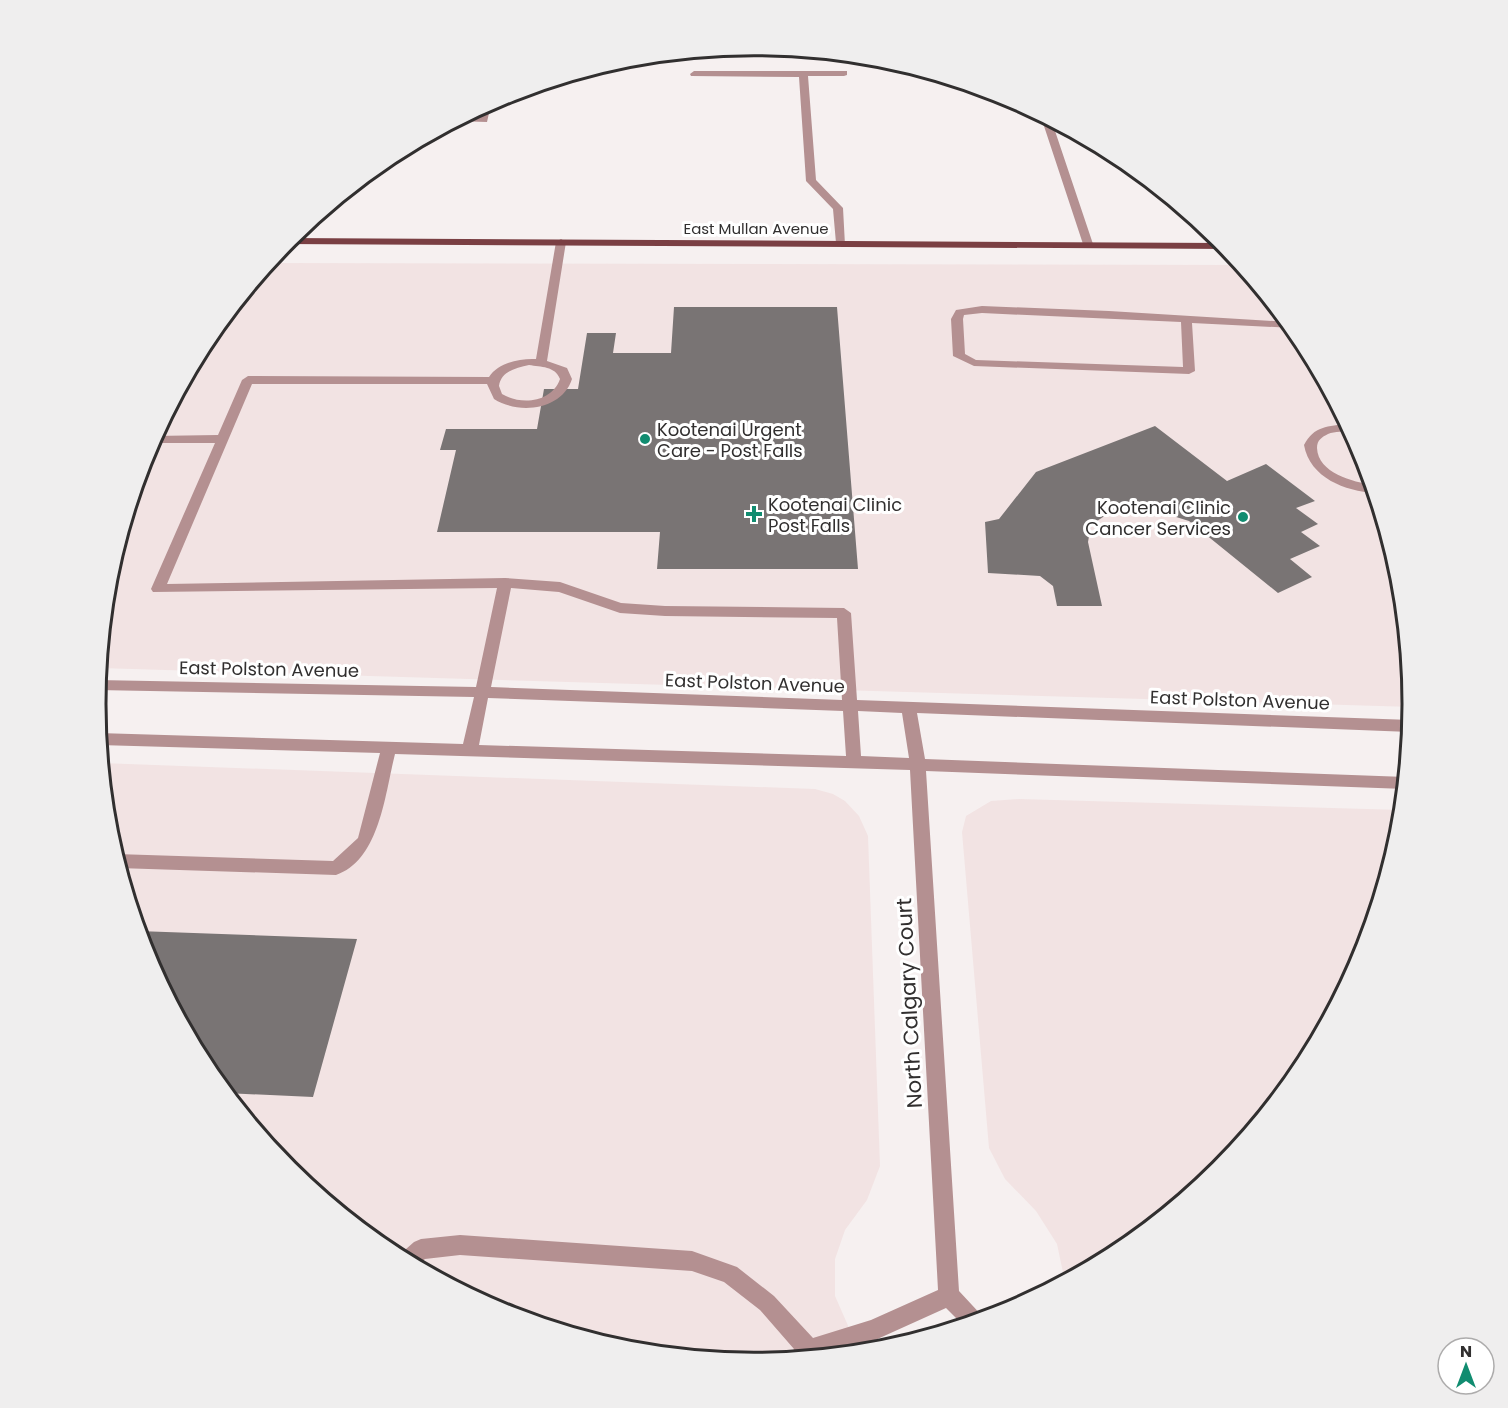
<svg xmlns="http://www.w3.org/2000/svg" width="1508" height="1408" viewBox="0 0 1508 1408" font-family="Poppins,sans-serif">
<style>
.built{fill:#f2e3e3}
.building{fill:#797474}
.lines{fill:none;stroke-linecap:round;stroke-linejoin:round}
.minor{fill:#b49091;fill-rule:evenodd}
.major{fill:#7a3f43;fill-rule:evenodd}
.poi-dot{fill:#118c70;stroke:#fff;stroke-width:2}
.labels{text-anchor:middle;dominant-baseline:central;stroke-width:6;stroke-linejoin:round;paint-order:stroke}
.far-street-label{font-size:15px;fill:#312f2f;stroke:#fff}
.poi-label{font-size:18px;fill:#312f2f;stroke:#fff;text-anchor:start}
.street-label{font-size:18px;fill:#312f2f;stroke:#fff}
.near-street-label{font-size:21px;fill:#312f2f;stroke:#fff}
.rim{fill:none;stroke:#312f2f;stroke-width:3}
</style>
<rect width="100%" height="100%" fill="#f6f0f0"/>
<path class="built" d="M267 263 1242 265 1302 338 1363 452 1400 576 1413 707 99 668 108 575 145 451 206 338Z
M101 763 815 789 833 794 845 801 859 816 868 836 880 1166 867 1200 845 1230 835 1259V1296L860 1353 754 1363 625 1350 501 1313 388 1252 288 1170 206 1070 145 956 108 832Z
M1019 799 1403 810 1400 833 1363 957 1302 1070 1220 1170 1120 1252 1065 1282 1057 1244 1036 1211 1005 1179 989 1148 962 832 966 816 991 801Z"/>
<path class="building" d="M674 307H837L858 569H657L660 532H437L456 450H440L446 429H537L544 389H578L587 333H616L613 353H671Z
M1155 426 1227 481 1266 464 1315 501 1296 508 1318 524 1301 532 1320 546 1290 559 1312 577 1278 593 1189 521 1147 508H1125L1106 515 1091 525 1088 542 1102 606H1057L1053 586 1040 576 988 573 985 522 999 519 1036 472Z
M138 931 357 939 313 1097 225 1093 206 1070 145 956Z"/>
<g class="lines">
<path class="minor" d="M694 71H847V75L844 76H808L816 180 843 208 845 245 836 243 833 209 806 181 799 77 691 76 690 74Z
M492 100 487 122 453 121 462 116 480 117 484 105Z
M1043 115 1051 119 1093 244 1092 246 1083 244 1041 117Z
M561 239 566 242 547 361 567 368 572 379C562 410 519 415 494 399L487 384H252L167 584 505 578 560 582 621 603 665 606 844 608 851 613 857 700 1411 720 1410 732 917 713 925 759 1406 777 1405 789 926 771 959 1291 985 1319 964 1326 946 1308 873 1341 824 1356 787 1360 794 1349 760 1310 724 1282 692 1271 460 1255 425 1259 415 1266 397 1257 414 1242 421 1239 460 1235 692 1251 737 1267 774 1296 813 1338 871 1320 938 1290 910 770 395 754C385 793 380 860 336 875L118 868 116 854 333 861 358 838 380 753 99 745 98 733 463 744 474 697 97 690V680L476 687 497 588 153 592 151 589 215 443H150L153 436 218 435 242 380 248 376 489 377C498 363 520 358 536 359L556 242ZM529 365C541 367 555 366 560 379 552 402 522 406 502 394L499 386C501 371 516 368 529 365ZM511 588 559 592 620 613 665 616 837 618 842 700 491 687ZM488 698 843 711 846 756 479 745ZM858 711 902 713 909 758 861 756Z
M982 306 1109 311 1289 322 1294 328 1192 323 1195 371 1189 374 974 366 953 356 951 319 956 310ZM982 313 1181 322 1183 367 976 360 965 354 963 319 964 315Z
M1348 424 1352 431C1344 432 1335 431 1328 434 1322 437 1317 440 1317 448 1318 473 1353 482 1373 485L1375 493C1345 491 1310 478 1304 445 1314 426 1328 426 1348 424Z"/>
<path class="major" d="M288 238 1224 243 1229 249 283 244Z"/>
</g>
<g class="poi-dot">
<circle cx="645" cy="439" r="6"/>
<path d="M751 505h6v6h6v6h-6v6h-6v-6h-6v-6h6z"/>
<circle cx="1243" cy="517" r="6"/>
</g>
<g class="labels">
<g class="far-street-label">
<text x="756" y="228">East Mullan Avenue</text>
</g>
<g class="poi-label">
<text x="657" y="429">Kootenai Urgent<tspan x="657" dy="21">Care - Post Falls</tspan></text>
<text x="768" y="504">Kootenai Clinic<tspan x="768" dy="21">Post Falls</tspan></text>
<text x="1231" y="507" text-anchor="end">Kootenai Clinic<tspan x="1231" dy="21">Cancer Services</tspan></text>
</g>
<g class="street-label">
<text transform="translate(269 669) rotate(1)">East Polston Avenue</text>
<text transform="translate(755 683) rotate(2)">East Polston Avenue</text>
<text transform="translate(1240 700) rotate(2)">East Polston Avenue</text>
</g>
<g class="near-street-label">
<text transform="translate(909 1003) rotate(-93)">North Calgary Court</text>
</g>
</g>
<path d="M0 0H1508V1408H0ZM106 704a648 648 0 1 1 1296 0a648 648 0 1 1-1296 0Z" fill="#efeeee" fill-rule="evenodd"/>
<path class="rim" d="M106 704a648 648 0 1 1 1296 0a648 648 0 1 1-1296 0Z"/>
<g transform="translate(1466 1366)"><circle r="28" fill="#ffffff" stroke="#adacac" stroke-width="1.5"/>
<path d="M0-4.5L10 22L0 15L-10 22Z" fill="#118c70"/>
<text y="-9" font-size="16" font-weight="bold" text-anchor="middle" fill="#312f2f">N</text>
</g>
</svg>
